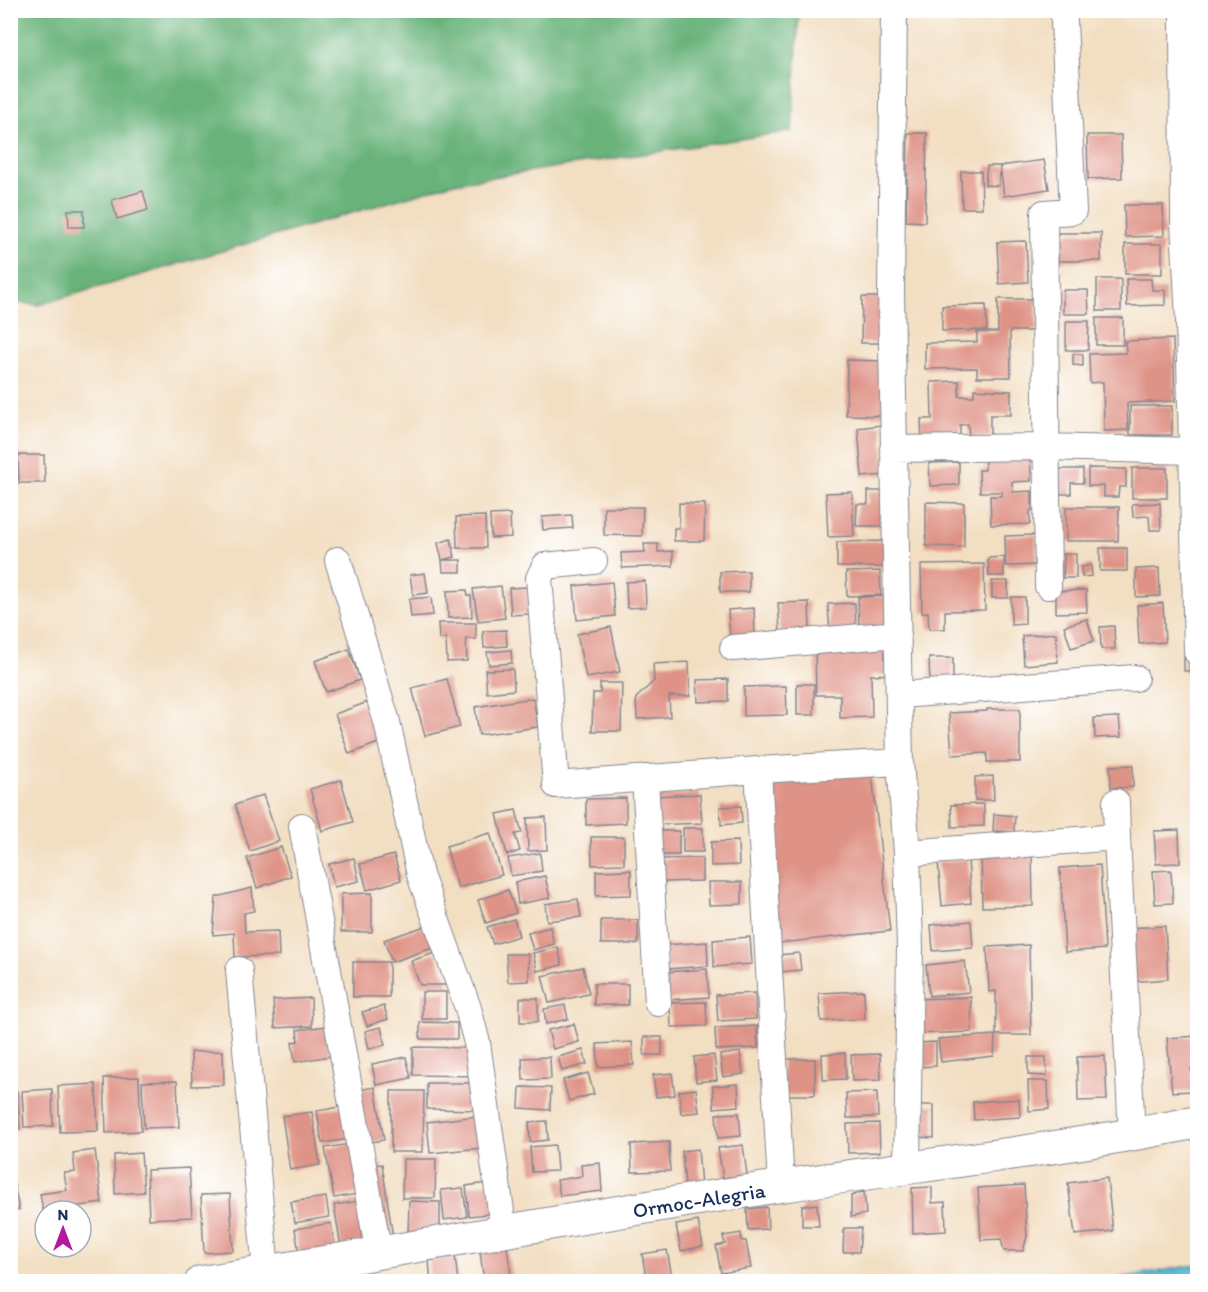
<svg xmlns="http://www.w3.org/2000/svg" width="1208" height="1292" viewBox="0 0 1208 1292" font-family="Itim,sans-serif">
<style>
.forest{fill:#69b37a;stroke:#42716c;stroke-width:1.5}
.water{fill:#56bdd3;stroke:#387698;stroke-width:1.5}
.building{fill:#df9386}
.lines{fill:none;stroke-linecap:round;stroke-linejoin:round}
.minor-casing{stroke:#868690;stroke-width:28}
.tertiary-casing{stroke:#868690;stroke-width:34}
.minor{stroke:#fff;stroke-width:26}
.tertiary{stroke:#fff;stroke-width:32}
.labels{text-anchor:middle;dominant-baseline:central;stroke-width:4.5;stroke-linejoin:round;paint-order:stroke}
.street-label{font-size:21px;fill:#1b2f5e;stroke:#fff}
</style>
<rect width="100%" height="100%" fill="#fff"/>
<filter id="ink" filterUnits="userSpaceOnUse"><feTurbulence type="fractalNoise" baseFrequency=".0167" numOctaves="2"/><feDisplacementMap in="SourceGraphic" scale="12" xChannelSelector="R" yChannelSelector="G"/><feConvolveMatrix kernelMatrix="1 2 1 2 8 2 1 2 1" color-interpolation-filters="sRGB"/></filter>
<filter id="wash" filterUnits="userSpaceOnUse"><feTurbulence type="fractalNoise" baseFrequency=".008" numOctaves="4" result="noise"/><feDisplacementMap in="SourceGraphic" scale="24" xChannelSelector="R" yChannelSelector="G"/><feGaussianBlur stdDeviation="1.35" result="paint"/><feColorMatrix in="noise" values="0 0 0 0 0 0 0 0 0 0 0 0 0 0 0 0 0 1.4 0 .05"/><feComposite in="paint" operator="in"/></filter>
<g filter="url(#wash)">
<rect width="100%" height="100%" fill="#f2dec1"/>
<path class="forest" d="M11 11H799L792 131 454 183 38 305 11 302Z"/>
<path class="water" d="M1197 1265V1281H1099Z"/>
<g id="blocks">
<path class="building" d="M908 133H927L925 222 906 221Z
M1087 135H1121L1122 178 1088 179Z
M1044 160 1049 189 1004 196 1000 166 999 186 985 185 987 166H1000Z
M961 171H981L982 208H962Z
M143 191 148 210 117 219 112 200Z
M1124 205H1163L1164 236 1125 237Z
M68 210H84V227H69Z
M1058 233H1101V261H1058Z
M1026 241 1028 282 999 284 997 242Z
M1125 244H1162V274H1125Z
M1097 279H1121V311H1097Z
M1126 279H1151L1152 290H1165V305L1127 306Z
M1063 290H1088L1089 314H1063Z
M862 297H887L886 343H861Z
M998 299H1037V331H1010L1011 377H977V368L925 369V343L977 342V332H998Z
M986 305 987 330 942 331V306Z
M1096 318H1123V345H1096Z
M1066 321H1089L1088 350H1066Z
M1173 339 1175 401 1127 403 1128 430 1104 431 1103 382 1090 383 1089 354 1126 353 1125 341Z
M1073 354H1083V366L1073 365Z
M847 360 885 361 884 416 846 415Z
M959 381V396H974V389L1011 391V415H990V437H969L968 424 960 425V443L922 444 921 419H932L931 382Z
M1130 406H1172V435H1130Z
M881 425 886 475 862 477 858 428Z
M1030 449 1031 481 1012 482 1013 492 1032 491V510L1030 511V524L991 525 990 496H1002V492H980L979 470H985V450Z
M18 455H44L45 483H19Z
M959 462V485L930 486 929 463Z
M1088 468 1126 469V487H1119L1118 497H1104V486H1088Z
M1132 468H1167V498H1132Z
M1054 469H1083V483H1071V494H1054Z
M868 491H887L886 526H856L857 504H868Z
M852 492 854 536 828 537 826 493Z
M926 502 964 503V547L926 546Z
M679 503 705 504 704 541H674V528H679Z
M1160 503 1161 530H1150L1149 516 1133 517 1132 504Z
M604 507H643L642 536 604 535Z
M1066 507H1119L1118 541H1066Z
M510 514 511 537 491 538 490 515Z
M572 515 573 528 543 530 542 517Z
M485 516 486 548H457L456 517Z
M1036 535 1037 565 1006 566 1005 536Z
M451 539 455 557 442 560 438 543Z
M884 541 885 567H837V542Z
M644 544H658V552L673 551V566L622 568 621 553 645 552Z
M1100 548H1127V571H1100Z
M1064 554H1076V578H1063Z
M1004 557V576H989L988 558Z
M442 560H461V572H443Z
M984 564 985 610 945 611V629H929L928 612 922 613 921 565Z
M1091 565 1092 576 1082 577 1081 567Z
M1159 568 1160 596 1136 597V569Z
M749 571V592H720V572Z
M880 571 881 595 847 596 846 572Z
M425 573 428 593 413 595 410 575Z
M645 581 646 607 627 608 626 582Z
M992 581H1008V598H992Z
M612 582 615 616 577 620 574 586Z
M501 586 505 618 478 621 473 589Z
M528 587 529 614 511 615 509 588Z
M467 590 468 596H471L472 617 448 618 447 591Z
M1086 590 1087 612 1056 613V591Z
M894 596 895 632 859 633 858 597Z
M431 597 433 615 411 617 409 599Z
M1011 597H1025V624L1011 625Z
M809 602 810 631 780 632 778 603Z
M855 603 856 634 830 635 828 604Z
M1163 603 1165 642 1139 644 1137 605Z
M754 608 755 636 730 638 728 610Z
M1087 619 1094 641 1071 648 1064 626Z
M438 623H476V639H466L467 661 447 662 446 638 439 639Z
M1114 626 1115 649H1101L1100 627Z
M611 627 620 672 586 678 577 634Z
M506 630 507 646 484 648 483 631Z
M1056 633 1058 662 1024 665 1022 636Z
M896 641 897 674 871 675 872 717 840 718V695H816L815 648Z
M349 649 360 680 326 692 315 661Z
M511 650 512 663 489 665 487 652Z
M1184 657H1198V671H1184Z
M929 658H953V685H930Z
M689 662 690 696H669L670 717 637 719 636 698 654 681 653 664Z
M513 669 514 690 487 693 485 670Z
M447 679 460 727 425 736 412 688Z
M728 679V701L698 702 697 680Z
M600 683H622L621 731H592L593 693H600Z
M797 684H814V715H797Z
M786 686 787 715 744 716V687Z
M533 698 538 727 479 735 475 707Z
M368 702 381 742 349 754 335 714Z
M987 709H1020V762H987V753L952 755 949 713 987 711Z
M1119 717 1121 737 1095 738 1094 718Z
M1133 765V787L1111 788 1110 766Z
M871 767 890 931 780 943 762 779Z
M993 776 994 800H975V777Z
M341 780 353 822 322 831 310 789Z
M700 794 702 823 652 825 650 796Z
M263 795 279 841 250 851 235 805Z
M626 798V823L586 825V799Z
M984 804V826L952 827 951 805Z
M741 806 742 823 721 825 720 807Z
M516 810 522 833 515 834 520 851 507 855 497 814Z
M994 814 1015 816 1014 832 993 831Z
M546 817 547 850 528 851 527 818Z
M683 828H703V852H683Z
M1179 830 1180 863 1156 864 1154 831Z
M653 831H679V855H653Z
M490 833 502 875 458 888 446 846Z
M591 837H624V864L592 865Z
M738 841 739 865 711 866V842Z
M281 847 291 876 257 888 247 858Z
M1032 852 1033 906 982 907 981 853Z
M540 853 542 871 511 876 508 858Z
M394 855 401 880 367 890 360 864Z
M354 858 359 881 334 887 329 864Z
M702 858V881L661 882V859Z
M968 859 971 903 942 906 938 862Z
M1100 865 1105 949 1065 952 1060 868Z
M631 870V895L596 896V871Z
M1171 870 1173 903 1155 904 1153 871Z
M545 876 550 898 518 904 515 882Z
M708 882H742V904L709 905Z
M252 888 254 911 244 913 245 932 278 931 279 956 235 957 234 933 213 935 216 897Z
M508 890 516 913 486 923 478 900Z
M372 893V932H341V894Z
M578 899 581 917 547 921 545 904Z
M514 919 519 936 493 944 487 927Z
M601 920H638V944H601Z
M971 921 973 948 933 951 931 925Z
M428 925 435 947 392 962 384 940Z
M1165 926 1168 979 1130 982 1126 928Z
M550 927 554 944 533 950 528 933Z
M750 937 752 964 714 967 713 940Z
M707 942 708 966 667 969 665 945Z
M1029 945 1031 1035H996V991L989 992 987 947Z
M558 947 562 965 537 971 533 953Z
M435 953 449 985H420L411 961Z
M799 953 801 970 780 972 778 955Z
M506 954H528L529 981 508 982Z
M965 961 969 992 929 996 926 965Z
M353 962H389V997H353Z
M583 967 589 994 549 1003 542 976Z
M707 969 709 997 668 1000 665 972Z
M594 984H628V1005H594Z
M864 991 865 1019 821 1021 819 993Z
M422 992H446V1019H422Z
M755 993 756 1019 718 1021 716 995Z
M971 997 972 1032 915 1034 914 999Z
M311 998 312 1026 275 1028 273 1000Z
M520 998H538V1022H520Z
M706 1002 707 1026 671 1027 670 1003Z
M565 1005 568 1019 546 1024 544 1009Z
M384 1006 388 1019 367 1026 362 1012Z
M420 1022 457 1023V1039H420Z
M574 1024 579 1042 553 1049 548 1030Z
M326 1026 331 1056 295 1062 292 1042 298 1041 297 1030Z
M757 1026 758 1048 716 1050 715 1028Z
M381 1027 385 1045 369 1049 365 1031Z
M995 1035 994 1056 941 1062 938 1039Z
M1198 1036V1068L1191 1069 1193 1091 1172 1092 1167 1038Z
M644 1037H662V1055H644Z
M632 1042 634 1065 598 1067 597 1044Z
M936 1042V1066L918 1067 917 1043Z
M413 1047 476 1048V1076L413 1075Z
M583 1050 587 1064 562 1071 558 1057Z
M223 1051 224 1085 192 1086 191 1052Z
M740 1052 743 1074 723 1077 720 1055Z
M845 1053 846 1079 823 1080 822 1054Z
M880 1054 881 1080 852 1081 851 1055Z
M714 1055 717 1080 696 1082 694 1057Z
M1105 1056 1107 1100 1078 1101 1077 1057Z
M406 1057 411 1078 376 1085 372 1064Z
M550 1057 551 1079 523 1080 522 1058Z
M1028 1057H1046L1047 1076 1028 1075Z
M782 1059H815V1095H782Z
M588 1073 594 1094 569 1101 563 1080Z
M672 1073 675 1095 656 1097 653 1075Z
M139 1077 141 1131 106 1133 104 1078Z
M177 1081 179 1127 144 1128 142 1082Z
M1028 1081H1048L1049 1109 1029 1111Z
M427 1083H482V1110L427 1109Z
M96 1084 98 1131 60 1132 58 1086Z
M738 1084 739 1106 714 1108 713 1086Z
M375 1087 384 1140 365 1143 357 1090Z
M520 1087 551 1088 550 1110 519 1108Z
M52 1089 53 1126 24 1127 22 1091Z
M696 1089 699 1112 681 1114 679 1091Z
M10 1091H17L20 1129 10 1130Z
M391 1091H424L423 1152H391Z
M877 1092 878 1117 847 1118 846 1093Z
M1019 1099 1020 1117 974 1120 973 1102Z
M917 1105H934V1138L917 1137Z
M345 1106 350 1139 322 1143 317 1111Z
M312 1112 320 1165 290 1170 282 1116Z
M739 1113 741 1136 718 1138 716 1114Z
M478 1116 482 1148 430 1153 427 1122Z
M547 1121 548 1140 530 1142 529 1122Z
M879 1123 880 1152 848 1153 847 1124Z
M669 1142 670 1171 632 1172 631 1144Z
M356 1143 364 1193 334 1198 325 1148Z
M555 1145 557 1171 532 1172 530 1147Z
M743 1145 747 1175 723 1178 718 1148Z
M698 1149 701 1186 685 1187 682 1151Z
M95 1150 102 1203 43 1211 40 1194 67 1190 64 1173 75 1172 73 1153Z
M141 1153 144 1192 115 1194 114 1155Z
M403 1159H436L435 1198H402Z
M10 1163 19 1210 10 1211Z
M600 1163 602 1191 560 1196 557 1180 582 1176 581 1165Z
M382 1164 393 1238 379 1241 367 1166Z
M189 1168 192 1217 149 1219 147 1170Z
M1107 1178 1113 1231 1075 1235 1068 1183Z
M495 1182 499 1213 469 1216 466 1186Z
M1024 1185 1027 1237 1023 1251H1004L1001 1239 981 1240 978 1188Z
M932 1187V1203L945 1202 946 1231 913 1233 912 1188Z
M463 1188 467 1217 444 1220 441 1190Z
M864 1191 866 1214 851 1217V1196Z
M230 1194 233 1251 204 1253 201 1195Z
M326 1197 329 1217 295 1223 291 1202Z
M366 1200 372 1243 341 1248 334 1205Z
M409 1201 440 1202V1235H408Z
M817 1204 819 1226H802V1206Z
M767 1207 768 1229 748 1230 747 1209Z
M698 1221 703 1246 681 1251 676 1225Z
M331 1223 336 1254 300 1259 295 1229Z
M844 1228H861L859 1252H843Z
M741 1233 742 1241H746L751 1268 721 1273 716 1246 725 1244 723 1236Z
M506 1240 512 1282H484L479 1244Z
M667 1250 673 1282H631V1279L646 1277 642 1254Z
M455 1255 458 1282H431L429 1261Z
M341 1274 342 1282H296Z"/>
</g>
</g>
<g filter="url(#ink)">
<use href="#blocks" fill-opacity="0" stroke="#868690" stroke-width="1.5"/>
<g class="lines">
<g class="minor-casing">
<path id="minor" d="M894 10 891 292 900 762 907 853 910 947 907 1169
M1183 17 1184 222 1189 320 1197 652
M893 449 1046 447 1191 451
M338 560 387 722 420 875 468 1008 477 1043 504 1232
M594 561 545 566 539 578 556 785 758 770 900 762
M1048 586 1044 213 1073 211 1064 21
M733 648 898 634
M899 695 1135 678
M758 770 781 1186
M645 778 658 1003
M302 826 379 1254
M1117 837 1132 1135
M907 853 1117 837 1116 802
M239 970 266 1272"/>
</g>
<g class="tertiary-casing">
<path id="tertiary" d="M201 1282C395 1252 587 1215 781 1186 920 1165 1060 1150 1198 1122"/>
</g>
<use href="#minor" class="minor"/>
<use href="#tertiary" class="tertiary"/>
</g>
</g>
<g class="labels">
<g class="street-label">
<text transform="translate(699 1200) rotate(-9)">Ormoc-Alegria</text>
</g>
</g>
<rect width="1208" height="1292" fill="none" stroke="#fff" stroke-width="36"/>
<g transform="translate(63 1229)"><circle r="28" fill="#ffffff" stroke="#a4acbf" stroke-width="1.5"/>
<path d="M0-4.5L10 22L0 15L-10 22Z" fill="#b5179e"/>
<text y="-9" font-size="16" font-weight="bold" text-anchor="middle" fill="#1b2f5e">N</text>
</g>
</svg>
